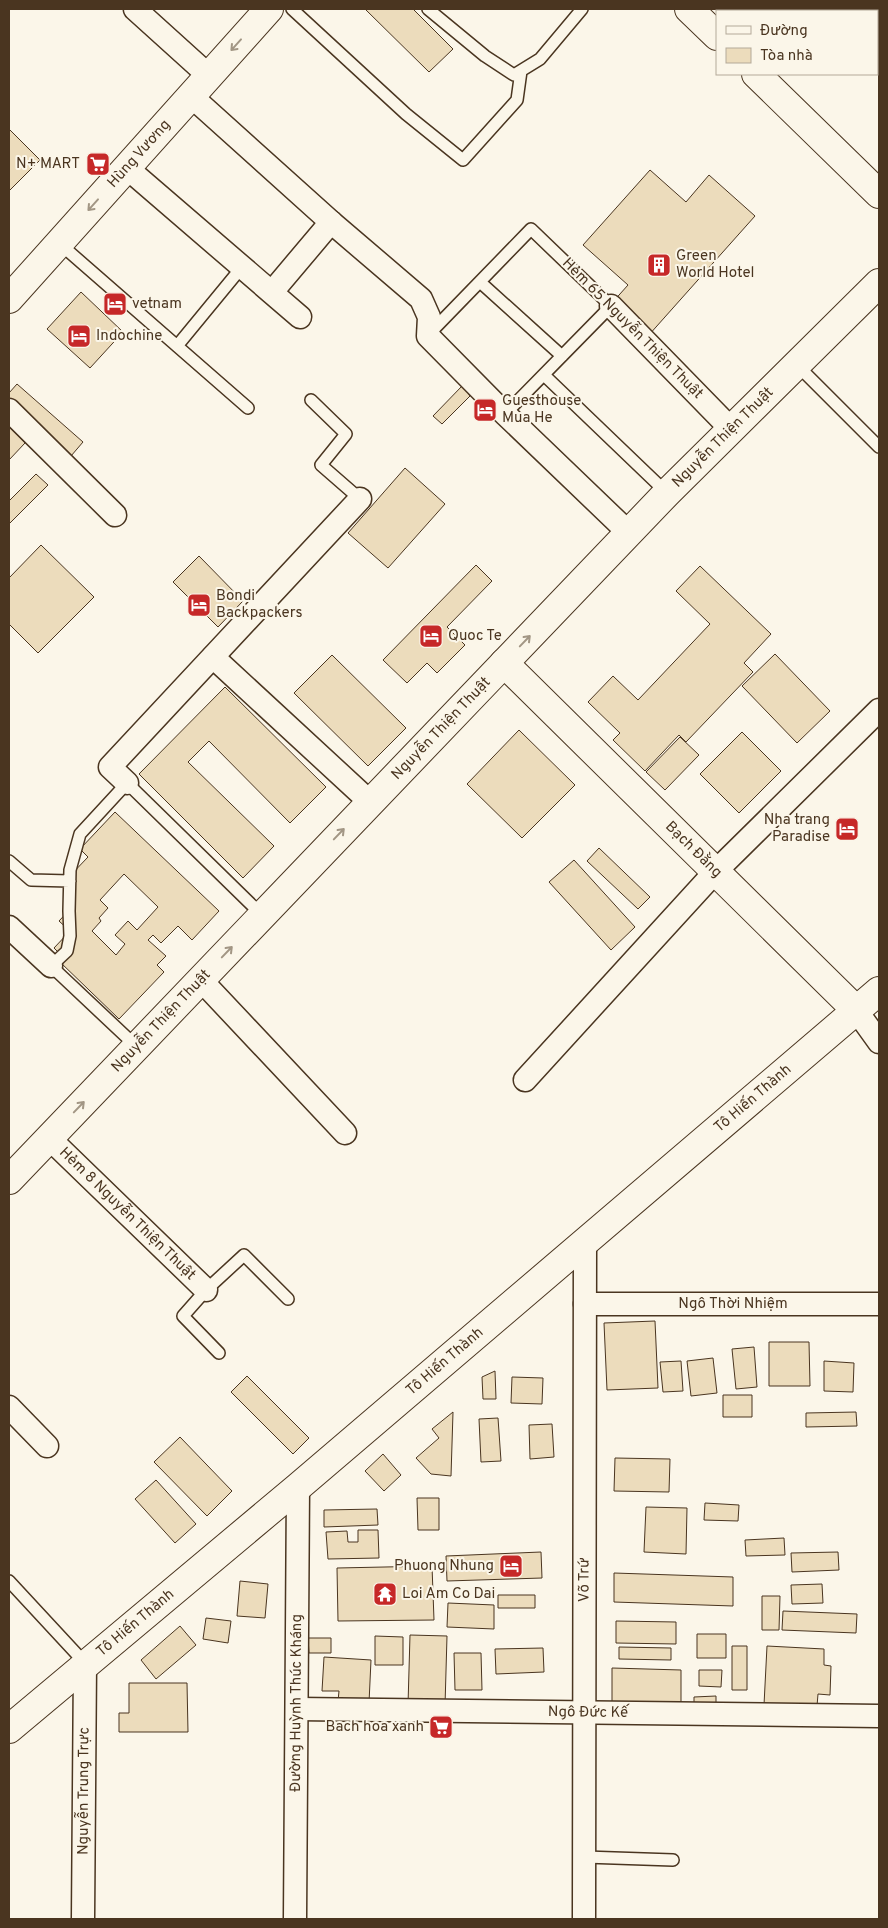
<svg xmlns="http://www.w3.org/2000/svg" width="888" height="1928" viewBox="0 0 888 1928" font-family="Overpass,sans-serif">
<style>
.building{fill:#ecdcbc;stroke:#4a3520;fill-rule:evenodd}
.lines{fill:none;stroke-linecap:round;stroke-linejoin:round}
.lane-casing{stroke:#4a3520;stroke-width:14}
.street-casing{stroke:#4a3520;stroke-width:25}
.secondary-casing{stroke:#4a3520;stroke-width:30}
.lane{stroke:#fbf6e9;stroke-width:11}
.street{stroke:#fbf6e9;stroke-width:22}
.secondary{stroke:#fbf6e9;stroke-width:28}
.oneway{stroke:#a29684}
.labels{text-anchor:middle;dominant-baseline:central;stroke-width:4;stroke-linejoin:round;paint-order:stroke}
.street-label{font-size:15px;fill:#4a3520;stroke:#fbf6e9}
.poi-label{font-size:15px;fill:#4a3520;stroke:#fbf6e9;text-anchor:start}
</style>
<rect width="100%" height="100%" fill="#fbf6e9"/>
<path class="building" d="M365 9H413L453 49 429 72Z
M767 9H818L815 11H770Z
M9 129 40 160 9 191Z
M650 170 686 202 709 175 755 216 648 336 611 304 628 285 583 245Z
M81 292 123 332 90 368 47 329Z
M17 384 83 442 71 456 9 401V393Z
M463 385 470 396 442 424 433 416Z
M9 427 25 443 9 460Z
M405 468 445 504 388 568 348 533Z
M36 474 48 485 9 524V501Z
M41 545 94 597 38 653 9 624V578Z
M199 556 243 601 218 627 173 582Z
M476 565 492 581 447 627 465 645 437 673 427 663 407 683 383 660Z
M700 566 771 634 744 663 753 672 686 742 679 735 645 771 613 740 620 733 588 702 613 676 638 700 710 624 676 591Z
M775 654 830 711 797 743 742 686Z
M332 655 406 728 368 766 294 693Z
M225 687 326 787 290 823 209 741 188 762 274 846 243 878 139 774Z
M519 730 575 785 522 838 467 784Z
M742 732 781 771 739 813 700 774Z
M680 737 699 755 665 790 646 772Z
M115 812 219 911 192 940 178 926 161 943 153 935 148 940 166 956 157 965 164 972 119 1019 60 962 64 958 54 948 70 931 59 921 74 905 66 880 88 857 80 849ZM124 874 158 907 137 930 128 921 115 935 125 944 116 955 92 931 101 921 99 918 108 908 100 900Z
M599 848 650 897 638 909 587 861Z
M574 860 635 927 611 950 549 882Z
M655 1321 658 1388 607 1390 604 1323Z
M769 1342H809L810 1386H769Z
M754 1347 757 1387 736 1389 732 1349Z
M713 1358 717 1393 691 1396 687 1361Z
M681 1361 683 1391 663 1392 660 1362Z
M824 1361 854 1363 853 1392 824 1391Z
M495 1371 496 1399H483L482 1377Z
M247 1376 309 1438 293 1454 231 1392Z
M512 1377 543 1378 542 1404 511 1403Z
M723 1395H752V1417H723Z
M453 1412 451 1476 431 1474 416 1458 439 1438 432 1429Z
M856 1412 857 1426 806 1427V1413Z
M498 1418 501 1461 481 1462 479 1419Z
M552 1424 554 1457 530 1459 529 1425Z
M180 1437 232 1491 207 1516 154 1462Z
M383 1454 401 1475 384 1491 365 1471Z
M615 1458 670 1459 669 1492 614 1491Z
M156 1480 196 1524 175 1543 135 1499Z
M417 1498H439V1530H418Z
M705 1503 739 1505 738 1521 704 1520Z
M646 1507 687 1508 686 1554 644 1552Z
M377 1509 378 1525 324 1527V1510Z
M358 1530H378L379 1558 328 1559 326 1532 347 1531 348 1542H358Z
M784 1538 785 1555 746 1556 745 1540Z
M541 1552 542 1578 447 1581 446 1556Z
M838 1552 839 1570 792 1572 791 1553Z
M432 1566 434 1620 338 1621 337 1568Z
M614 1573 733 1577V1606L614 1602Z
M240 1581 268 1584 265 1618 237 1616Z
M822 1584 823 1603 792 1604 791 1585Z
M498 1595H535V1608H498Z
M762 1596H780L779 1630H762Z
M448 1603 494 1605V1629L447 1627Z
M783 1611 857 1614 856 1633 782 1630Z
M206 1618 231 1621 228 1643 203 1639Z
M616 1621 676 1622V1644L616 1643Z
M180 1626 196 1645 156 1679 141 1660Z
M697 1634H726V1658H697Z
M410 1635 447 1636 445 1706 408 1705Z
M375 1636 403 1637V1665H375Z
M308 1638H331V1653H309Z
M732 1646H747V1690H732Z
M767 1646 824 1649V1665L831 1666 830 1695 818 1694 817 1706 764 1705Z
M619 1647 671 1648V1660L619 1659Z
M543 1648 544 1672 496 1674 495 1649Z
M454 1653H481L482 1690H455Z
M324 1657 371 1660 369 1703 338 1701 339 1691H322Z
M612 1668 681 1670V1707L612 1705Z
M699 1670H722L721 1687 699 1686Z
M129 1683H187L188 1732H119V1713H129Z
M716 1696V1713L694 1714V1697Z"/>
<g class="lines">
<g class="lane-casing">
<path id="lane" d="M292 9 406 114 463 160 517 100 521 71
M428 9 485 56 514 75 540 59 582 9
M59 243 248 408
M480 282 562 356
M430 333 531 229 611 306 505 414
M177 346 242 267
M797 365 879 447
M544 375 667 493
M311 400 346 434 321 465 360 499
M9 861 31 880 70 881
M137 1047 51 966 67 951 70 936 69 911 70 870 80 834 127 783 262 915
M219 1353 183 1316 206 1290 244 1255 288 1299
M9 1581 85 1663
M585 1857 673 1860"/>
</g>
<g class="street-casing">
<g id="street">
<path d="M135 9 208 75"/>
<path d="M191 96 331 222 421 299 429 317 428 336 505 414 629 533"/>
<path d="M127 168 300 317"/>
<path d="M272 292 331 222"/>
<path d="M611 306 732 430"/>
<path d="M9 410 115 515"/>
<path d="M213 657 370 802"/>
<path d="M127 783 110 767 360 499"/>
<path d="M9 927 51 966"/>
<path d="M201 980 345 1133"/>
<path d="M856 1010 879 1042"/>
<path d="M525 1080 715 872 879 710"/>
<path id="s1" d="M49 1138 206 1290"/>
<path id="s2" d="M585 1304H879"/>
<path d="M9 1407 47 1446"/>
<path id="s3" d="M297 1709 879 1716"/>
<path id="s4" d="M83 1919 85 1663"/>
<path id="s5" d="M295 1919 298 1487"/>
<path id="s6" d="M584 1919 585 1242"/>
</g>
</g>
<g class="secondary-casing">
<g id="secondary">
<path d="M689 9 717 36"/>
<path d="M756 74 879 194"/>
<path id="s7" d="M9 299 269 9"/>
<path id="s8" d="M504 663 856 1010"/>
<path id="s9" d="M9 1180 667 493 879 283"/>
<path id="s10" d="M9 1729 298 1487 879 991"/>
</g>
</g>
<use href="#lane" class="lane"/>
<use href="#street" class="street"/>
<use href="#secondary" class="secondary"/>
</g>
<defs><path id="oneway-shaft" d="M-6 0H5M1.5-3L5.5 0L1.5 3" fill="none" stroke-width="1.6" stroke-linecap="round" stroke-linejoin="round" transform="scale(1.25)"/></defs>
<g class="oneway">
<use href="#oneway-shaft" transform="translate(236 45) rotate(132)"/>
<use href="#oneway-shaft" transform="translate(93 205) rotate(132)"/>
<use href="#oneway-shaft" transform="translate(525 641) rotate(-46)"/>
<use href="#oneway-shaft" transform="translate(339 834) rotate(-46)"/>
<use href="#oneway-shaft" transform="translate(227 952) rotate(-46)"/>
<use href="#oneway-shaft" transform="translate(79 1107) rotate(-46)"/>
</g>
<defs>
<g id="supermarket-square" transform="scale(1.25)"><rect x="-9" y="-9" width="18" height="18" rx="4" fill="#c62828" stroke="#fbf6e9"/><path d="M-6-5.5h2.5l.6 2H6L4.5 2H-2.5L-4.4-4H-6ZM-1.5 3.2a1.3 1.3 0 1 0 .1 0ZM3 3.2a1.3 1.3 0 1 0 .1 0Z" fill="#fff"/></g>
<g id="building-square" transform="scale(1.25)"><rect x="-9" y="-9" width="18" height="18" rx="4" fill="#c62828" stroke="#fbf6e9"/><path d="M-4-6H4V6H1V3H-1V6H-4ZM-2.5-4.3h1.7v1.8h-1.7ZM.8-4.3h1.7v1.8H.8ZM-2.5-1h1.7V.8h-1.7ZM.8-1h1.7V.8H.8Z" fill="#fff"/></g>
<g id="hotel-square" transform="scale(1.25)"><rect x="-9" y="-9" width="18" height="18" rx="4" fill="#c62828" stroke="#fbf6e9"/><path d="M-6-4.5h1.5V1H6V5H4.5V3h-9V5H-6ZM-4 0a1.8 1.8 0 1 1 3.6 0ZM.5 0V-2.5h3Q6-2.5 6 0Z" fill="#fff"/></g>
<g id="temple-square" transform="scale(1.25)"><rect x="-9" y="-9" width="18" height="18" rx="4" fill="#c62828" stroke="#fbf6e9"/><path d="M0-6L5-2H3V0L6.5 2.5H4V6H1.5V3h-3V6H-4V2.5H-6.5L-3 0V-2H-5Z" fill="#fff"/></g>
</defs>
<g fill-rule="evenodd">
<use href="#supermarket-square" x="98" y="164"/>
<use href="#building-square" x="659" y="265"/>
<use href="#hotel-square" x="115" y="304"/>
<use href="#hotel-square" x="79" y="336"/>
<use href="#hotel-square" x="485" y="410"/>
<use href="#hotel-square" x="199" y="605"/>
<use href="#hotel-square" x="431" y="636"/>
<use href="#hotel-square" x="847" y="829"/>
<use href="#hotel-square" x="511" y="1566"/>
<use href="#temple-square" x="385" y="1594"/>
<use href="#supermarket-square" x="441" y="1727"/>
</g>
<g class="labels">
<g class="street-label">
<text stroke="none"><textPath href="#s7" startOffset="195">Hùng Vương</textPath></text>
<text transform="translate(632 329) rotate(45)">Hẻm 65 Nguyễn Thiện Thuật</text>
<text stroke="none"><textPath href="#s9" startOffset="1030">Nguyễn Thiện Thuật</textPath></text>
<text stroke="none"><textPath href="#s9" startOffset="625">Nguyễn Thiện Thuật</textPath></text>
<text stroke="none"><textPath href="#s8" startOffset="266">Bạch Đằng</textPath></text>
<text stroke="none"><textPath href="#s9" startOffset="220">Nguyễn Thiện Thuật</textPath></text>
<text stroke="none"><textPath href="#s10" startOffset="975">Tô Hiến Thành</textPath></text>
<text stroke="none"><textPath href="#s1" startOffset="109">Hẻm 8 Nguyễn Thiện Thuật</textPath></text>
<text stroke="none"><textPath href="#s2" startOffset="148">Ngô Thời Nhiệm</textPath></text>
<text stroke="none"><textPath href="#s10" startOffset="570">Tô Hiến Thành</textPath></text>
<text stroke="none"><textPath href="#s6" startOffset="339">Võ Trứ</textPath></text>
<text stroke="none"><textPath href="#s10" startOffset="165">Tô Hiến Thành</textPath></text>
<text stroke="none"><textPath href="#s5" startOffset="216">Đường Huỳnh Thúc Kháng</textPath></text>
<text stroke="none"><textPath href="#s3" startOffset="291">Ngô Đức Kế</textPath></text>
<text stroke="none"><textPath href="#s4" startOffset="128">Nguyễn Trung Trực</textPath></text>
</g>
<g class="poi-label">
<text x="80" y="164" text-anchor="end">N+ MART</text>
<text x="676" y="256">Green<tspan x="676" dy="17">World Hotel</tspan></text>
<text x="132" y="304">vetnam</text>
<text x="96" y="336">Indochine</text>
<text x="502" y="401">Guesthouse<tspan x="502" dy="17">Mua He</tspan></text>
<text x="216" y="596">Bondi<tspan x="216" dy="17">Backpackers</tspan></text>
<text x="448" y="636">Quoc Te</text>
<text x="830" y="820" text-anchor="end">Nha trang<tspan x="830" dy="17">Paradise</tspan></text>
<text x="494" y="1566" text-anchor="end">Phuong Nhung</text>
<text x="402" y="1594">Loi Am Co Dai</text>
<text x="424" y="1727" text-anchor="end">Bach hoa xanh</text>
</g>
</g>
<rect width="888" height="1928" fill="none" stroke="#4a3520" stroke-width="20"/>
<rect x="716" y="10" width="162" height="65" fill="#fbf6e9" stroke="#b4a999"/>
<rect x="726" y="26" width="25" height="8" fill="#fbf6e9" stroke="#b4a999"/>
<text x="760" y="35" font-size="15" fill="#4a3520">Đường</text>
<rect x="726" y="48" width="25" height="15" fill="#ecdcbc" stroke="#b4a999"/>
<text x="760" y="60" font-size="15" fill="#4a3520">Tòa nhà</text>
</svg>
